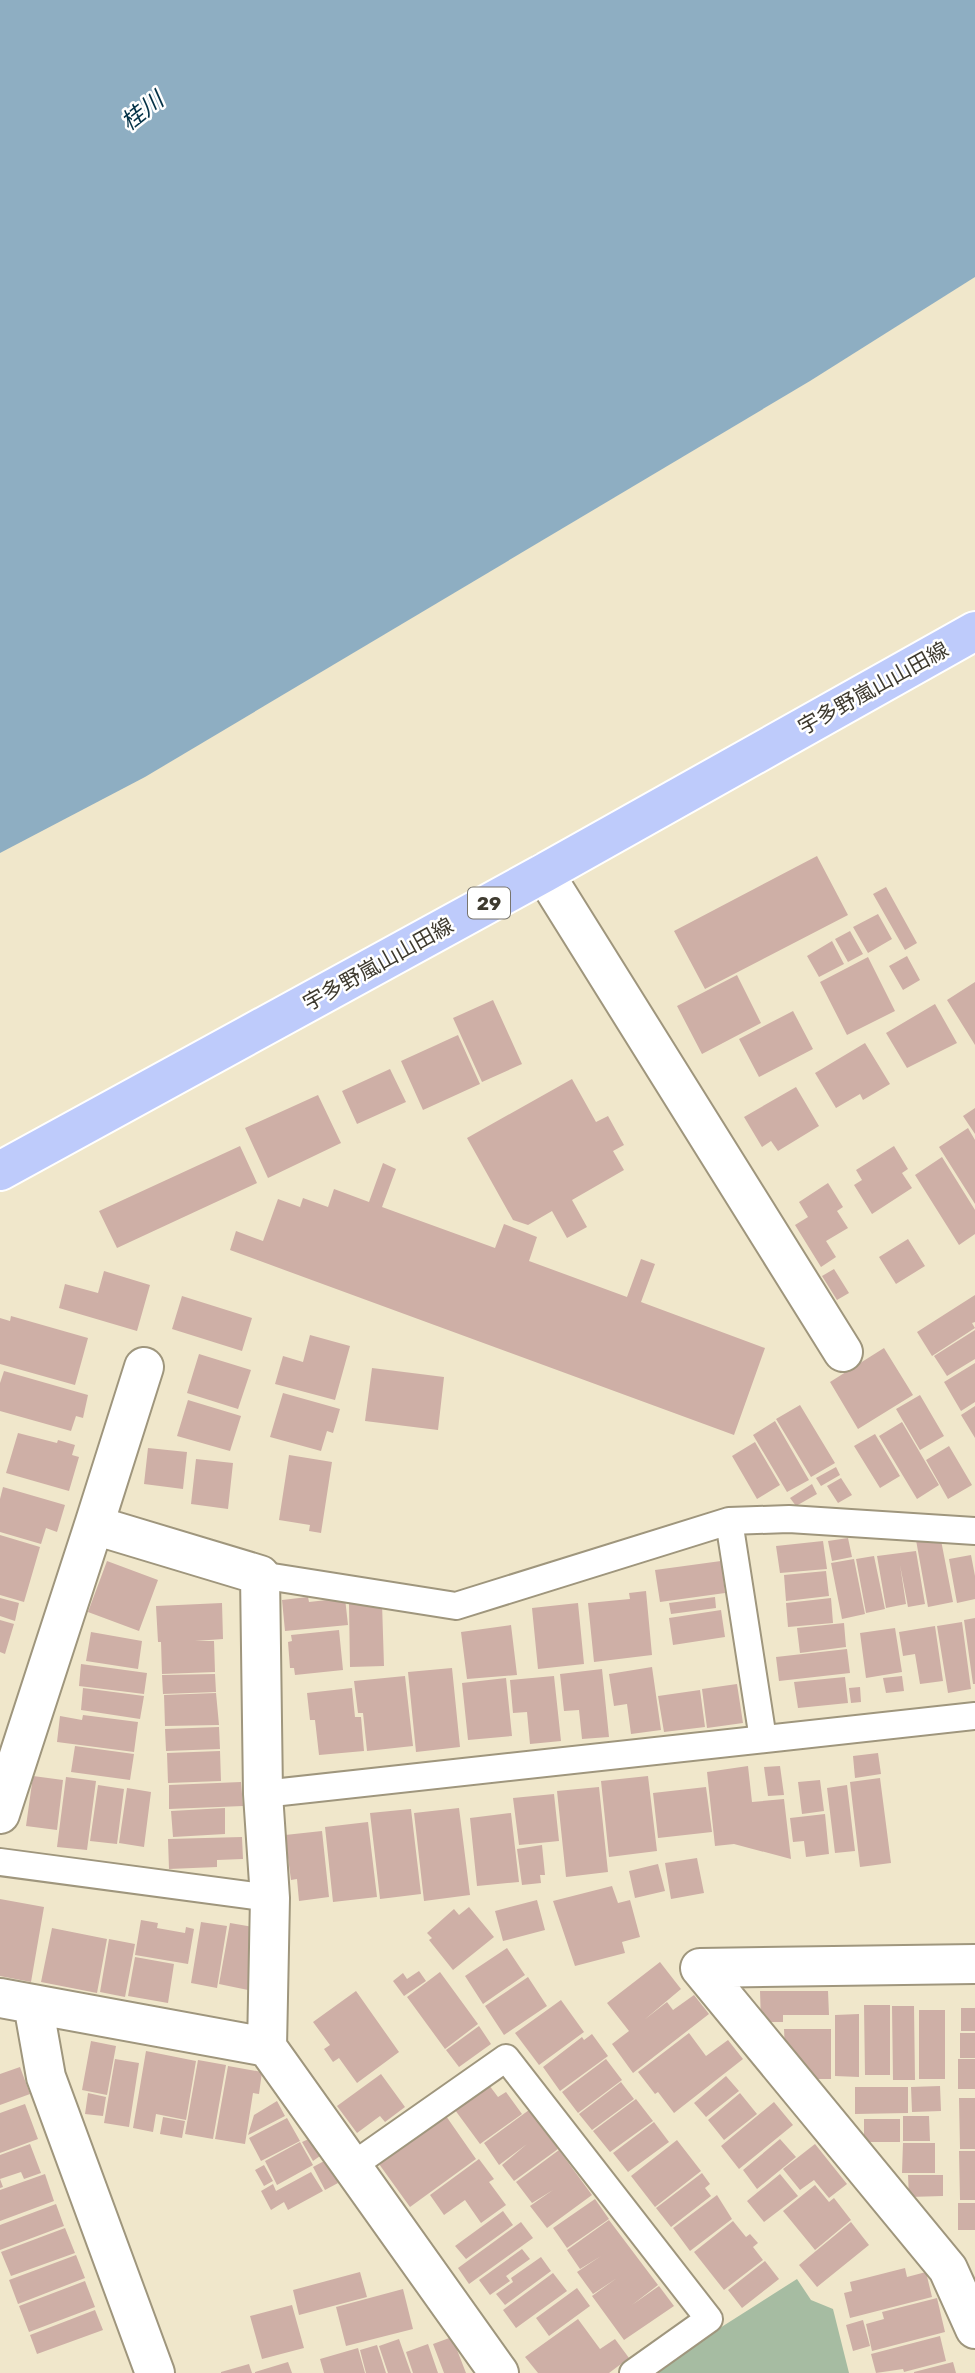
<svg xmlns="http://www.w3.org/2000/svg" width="975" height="2373" viewBox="0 0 975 2373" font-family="Rubik,'Noto Sans JP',sans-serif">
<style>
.green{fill:#a6bca2}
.water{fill:#8eaec2}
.building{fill:#ceafa6}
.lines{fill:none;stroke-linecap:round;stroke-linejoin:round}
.service-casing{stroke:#9f967d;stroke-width:30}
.minor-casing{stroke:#9f967d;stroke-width:42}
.primary-casing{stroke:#fff;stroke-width:42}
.service{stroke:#fff;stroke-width:26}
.minor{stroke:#fff;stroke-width:38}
.primary{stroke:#becbfb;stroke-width:38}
.labels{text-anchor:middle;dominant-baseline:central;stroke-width:5;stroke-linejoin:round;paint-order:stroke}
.shield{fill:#fff;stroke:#78756d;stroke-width:2}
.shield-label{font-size:19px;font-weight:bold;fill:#3e3a2f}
.street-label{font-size:21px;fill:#3e3a2f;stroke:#fff}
.water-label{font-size:23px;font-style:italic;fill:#043247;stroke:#fff}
</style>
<rect width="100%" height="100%" fill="#f0e7cb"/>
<path class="green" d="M797 2279 811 2300 833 2309 849 2373H649Z"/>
<path class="water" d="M0 0H975V277L810 381 145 777 0 853Z"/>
<path class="building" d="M817 856 848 915 705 989 674 931Z
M886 887 917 943 905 950 873 894Z
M878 914 892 939 868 953 853 927Z
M850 931 863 954 848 962 835 939Z
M832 941 844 964 819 977 807 956Z
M907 956 920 980 903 990 889 966Z
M868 957 895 1011 847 1035 820 982Z
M737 975 761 1023 702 1054 677 1006Z
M975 982V1045L947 1000Z
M493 1000 522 1064 482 1082 453 1018Z
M935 1004 957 1043 907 1068 886 1033Z
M793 1011 813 1049 759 1077 739 1039Z
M458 1035 480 1084 423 1110 401 1061Z
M865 1043 890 1084 863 1100 860 1094 836 1108 815 1073Z
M390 1069 406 1102 357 1124 342 1091Z
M572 1079 596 1122 608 1116 624 1145 613 1151 624 1170 572 1200 587 1227 567 1238 552 1211 528 1225 513 1220 467 1138Z
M796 1087 819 1126 778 1151 771 1141 762 1147 744 1117Z
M318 1095 341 1143 268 1178 245 1128Z
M975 1108V1134L963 1116Z
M968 1128 975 1140V1204L939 1147Z
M240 1146 257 1183 117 1248 99 1211Z
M894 1146 908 1169 902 1173 912 1188 872 1214 854 1185 862 1180 856 1170Z
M942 1157 975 1210V1234L959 1245 915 1175Z
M383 1163 396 1169 382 1207 495 1248 504 1224 537 1237 529 1261 627 1297 641 1259 655 1264 641 1302 765 1348 734 1435 230 1250 236 1231 263 1241 278 1199 300 1207 303 1198 328 1207 334 1189 369 1202Z
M828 1183 843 1207 837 1211 848 1228 826 1241 836 1257 821 1267 795 1225 808 1217 799 1202Z
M908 1239 925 1266 896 1284 879 1257Z
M834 1269 849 1293 837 1300 822 1276Z
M104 1271 150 1285 137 1331 59 1308 65 1284 98 1293Z
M975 1295V1322L972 1323 975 1328 932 1356 917 1332Z
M182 1296 252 1318 242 1351 172 1329Z
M11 1316 88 1338 75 1385 0 1364V1318L10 1321Z
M975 1330V1359L947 1376 934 1356Z
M310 1335 350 1346 335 1400 275 1384 283 1356 303 1362Z
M884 1348 913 1395 858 1429 830 1382Z
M199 1354 251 1370 238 1409 187 1393Z
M975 1363V1402L961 1411 944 1382Z
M372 1368 444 1377 438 1430 365 1421Z
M4 1371 88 1395 83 1418 76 1416 71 1431 0 1411V1383Z
M283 1393 340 1409 333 1433 327 1431 321 1451 270 1437Z
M920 1395 944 1436 920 1450 896 1409Z
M188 1400 241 1416 230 1451 177 1436Z
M800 1405 835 1463 811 1477 776 1419Z
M975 1406V1438L961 1415Z
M775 1421 809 1480 787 1492 753 1435Z
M902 1422 939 1485 917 1499 879 1436Z
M18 1433 57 1443 58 1440 75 1445 72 1455 79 1457 69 1491 6 1473Z
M875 1434 900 1476 880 1488 854 1446Z
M755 1442 780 1485 757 1499 732 1456Z
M949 1446 972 1485 948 1499 926 1460Z
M148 1448 187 1452 183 1489 144 1484Z
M289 1455 332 1462 321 1533 309 1531 310 1525 279 1520Z
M196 1459 233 1463 228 1509 191 1504Z
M836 1467 840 1475 821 1486 816 1478Z
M841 1478 852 1495 838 1503 827 1486Z
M812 1484 817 1494 796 1506 790 1498Z
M3 1487 65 1505 57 1532 46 1528 41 1544 0 1532V1499Z
M0 1535 40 1547 24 1602 0 1595Z
M940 1535 953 1602 928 1607 916 1540Z
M848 1538 852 1557 832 1561 828 1541Z
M823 1541 827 1569 780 1573 776 1546Z
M916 1551 925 1604 908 1607 900 1565 906 1604 886 1608 877 1556Z
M971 1555 975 1576V1599L957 1603 949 1559Z
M874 1556 885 1609 866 1613 856 1559Z
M854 1559 865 1614 842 1619 831 1563Z
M107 1561 158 1580 139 1631 88 1612Z
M721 1561 725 1593 660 1602 655 1570Z
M826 1571 829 1596 786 1601 784 1575Z
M646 1591 652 1655 594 1662 588 1603 630 1599 629 1593Z
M308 1597 309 1602 345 1598 348 1625 285 1631 282 1600Z
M715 1597 716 1608 671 1614 669 1603Z
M0 1598 19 1603 15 1621 0 1616Z
M831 1598 833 1623 788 1627 786 1603Z
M222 1603 223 1639 195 1641H214L215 1672 162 1674 161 1642H158L156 1606Z
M382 1603 384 1666 350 1667 349 1604Z
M578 1603 584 1664 538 1669 532 1608Z
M721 1610 725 1637 673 1645 669 1618Z
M975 1618V1684H973L964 1620Z
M0 1620 14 1624 5 1654 0 1652Z
M962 1622 971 1689 948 1693 937 1626Z
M844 1623 846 1647 800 1653 797 1628Z
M511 1625 517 1675 467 1679 461 1632Z
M935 1626 943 1681 920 1684 915 1654 903 1656 899 1632Z
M895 1628 902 1672 866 1678 860 1633Z
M339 1630 343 1670 295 1675 294 1668H290L288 1642 292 1641 291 1635Z
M91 1632 142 1641 138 1669 86 1661Z
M847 1649 850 1673 779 1681 776 1657Z
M81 1664 147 1673 144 1694 79 1686Z
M652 1667 661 1730 631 1734 627 1704 614 1706 609 1674Z
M452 1668 460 1747 416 1752 408 1672Z
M602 1669 609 1737 582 1739 579 1710 564 1711 560 1674Z
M215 1674 216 1692 163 1694 162 1675Z
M405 1676 413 1746 367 1751 363 1713H358L354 1681Z
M554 1676 561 1741 530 1744 527 1712 513 1713 510 1680Z
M902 1676 904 1691 886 1693 883 1678Z
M845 1677 848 1703 798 1708 794 1682Z
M506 1678 512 1736 468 1740 462 1683Z
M737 1684 743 1723 707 1728 702 1689Z
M860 1687 861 1702 851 1703 849 1688Z
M83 1688 144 1696 140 1719 81 1710Z
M352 1688 355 1717H361L364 1751 319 1755 315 1720H310L307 1693Z
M700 1690 705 1727 664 1732 658 1696Z
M216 1693 219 1725 165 1726 164 1695Z
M83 1715 138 1722 134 1752 57 1742 60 1716 82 1720Z
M219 1727 220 1749 166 1751 165 1729Z
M75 1746 134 1754 130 1780 71 1772Z
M220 1751 221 1781 168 1783 167 1753Z
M878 1753 881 1774 855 1778 853 1756Z
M748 1766 752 1802 784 1799 791 1859 734 1844 715 1846 707 1772Z
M780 1766 784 1795 768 1796 764 1767Z
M33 1776 63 1780 57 1830 26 1826Z
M648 1776 657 1851 609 1857 601 1781Z
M66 1777 96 1781 87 1850 57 1847Z
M880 1778 891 1863 860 1867 850 1782Z
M820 1780 824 1811 802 1814 798 1782Z
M241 1782 243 1806 169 1809V1785Z
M98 1785 124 1789 117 1844 90 1841Z
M847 1785 855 1851 835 1853 827 1788Z
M599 1787 608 1872 566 1877 557 1791Z
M706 1787 712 1832 658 1838 653 1793Z
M127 1788 151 1792 144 1847 119 1843Z
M554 1794 559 1841 519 1845 513 1798Z
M225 1808V1834L173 1837 171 1811Z
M459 1808 470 1895 424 1901 414 1813Z
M411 1809 421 1894 380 1899 370 1813Z
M511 1813 519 1882 477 1886 470 1818Z
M825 1814 829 1854 806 1857 804 1841 793 1842 790 1818Z
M368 1822 377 1897 333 1902 325 1827Z
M322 1831 329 1897 299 1901 297 1879 291 1880 285 1835Z
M242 1837 243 1859 217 1860V1867L169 1869 168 1839Z
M542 1845 545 1875H540L541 1883 522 1885 517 1849Z
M697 1858 704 1893 671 1899 665 1863Z
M658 1864 665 1891 635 1898 629 1871Z
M612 1886 618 1903 630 1900 640 1937 622 1942 625 1953 575 1966 553 1901Z
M0 1899 44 1907 31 1982 0 1976Z
M537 1900 545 1930 503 1941 495 1911Z
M469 1907 494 1937 453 1970 429 1940 432 1938 427 1933 454 1909 459 1915Z
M141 1920 158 1923 157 1928 185 1933 186 1927 194 1929 188 1964 135 1955Z
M201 1922 227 1926 217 1988 191 1983Z
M230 1923 259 1928 248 1990 219 1984Z
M52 1928 107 1939 97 1993 41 1982Z
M109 1939 135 1944 125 1997 100 1992Z
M507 1948 525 1975 483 2004 465 1976Z
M135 1957 174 1964 168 2003 128 1996Z
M660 1962 681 1989 644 2020 667 2002 673 2010 694 1995 709 2014 633 2073 612 2044 629 2031 607 2003Z
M419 1971 426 1981 404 1996 393 1981 403 1973 407 1979Z
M440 1972 478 2024 445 2049 407 1997Z
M528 1977 547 2006 504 2035 485 2006Z
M356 1991 399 2052 357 2083 339 2058 333 2062 324 2049 330 2045 313 2022Z
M760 1991H828L829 2015H783V2022H761Z
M561 2000 584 2032 539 2065 515 2033Z
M864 2005H890V2075H865Z
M892 2006H914L915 2080H893Z
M961 2008H975V2031H961Z
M919 2010H945V2079H919Z
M859 2014V2077L835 2076V2015Z
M479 2026 491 2044 459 2067 446 2050Z
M784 2029H831V2079H808L785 2051Z
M689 2033 706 2056 728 2040 743 2059 674 2113 658 2092 655 2094 638 2072Z
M960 2033H975V2058H960Z
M592 2034 608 2056 560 2091 543 2067 582 2037 584 2040Z
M91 2041 116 2046 107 2095 82 2090Z
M146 2051 196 2061 186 2120 156 2114 153 2132 133 2128Z
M115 2059 139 2063 129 2127 104 2123Z
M606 2059 622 2080 578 2113 562 2092Z
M958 2059H975V2089H958Z
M198 2060 226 2065 213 2139 185 2134Z
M228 2066 262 2072 259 2094 253 2093 245 2144 215 2139Z
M20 2067 30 2094 0 2105V2074Z
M381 2074 405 2107 385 2122 380 2116 357 2133 337 2106Z
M726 2076 739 2091 706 2117 694 2103Z
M621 2082 634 2099 592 2130 579 2114Z
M489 2085 498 2097 506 2092 522 2114 480 2144 455 2110Z
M940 2086 941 2111 912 2112 911 2087Z
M855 2087H908V2113L855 2114Z
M88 2093 106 2097 103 2116 85 2114Z
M740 2093 757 2114 724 2140 708 2120Z
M959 2098H975V2149H960Z
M636 2099 653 2121 610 2152 593 2131Z
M277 2101 285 2116 248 2135 254 2115Z
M774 2102 793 2125 739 2169 721 2146Z
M25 2104 38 2139 0 2153V2113Z
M529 2110 558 2149 514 2181 502 2165 527 2144 499 2165 484 2143Z
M446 2116 476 2159 410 2207 379 2164Z
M903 2116H929L930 2141H903Z
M163 2117 185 2121 182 2138 160 2134Z
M287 2118 300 2141 261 2161 249 2138Z
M864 2119H900V2142H864Z
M654 2122 669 2142 628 2172 613 2153Z
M311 2138 320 2156 313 2161 302 2142Z
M780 2139 796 2157 757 2189 743 2170Z
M677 2140 701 2171 655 2207 631 2176Z
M300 2142 313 2165 277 2185 265 2161Z
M903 2143H935V2173H902Z
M30 2144 41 2173 24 2179 21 2172 0 2179 3 2187 0 2188V2155Z
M815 2144 847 2184 829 2198 814 2180 800 2190 783 2169Z
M559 2150 592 2195 547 2228 530 2206 553 2190 532 2203 516 2182Z
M959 2151H975V2200H960Z
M479 2159 494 2179 489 2182 506 2205 481 2223 465 2200 444 2215 430 2195Z
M326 2160 338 2183 325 2190 313 2167Z
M264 2165 273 2181 264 2186 255 2170Z
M311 2172 323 2191 288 2210 284 2202 271 2210 261 2191 273 2184 276 2191Z
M702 2173 710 2184 705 2188 711 2196 671 2227 656 2208Z
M45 2174 54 2201 0 2221V2190Z
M780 2174 798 2196 764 2222 747 2201Z
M908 2175H943V2196L909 2197Z
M815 2185 829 2202 834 2198 851 2220 815 2250 783 2211Z
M717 2195 732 2219 690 2251 673 2228Z
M595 2199 609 2219 567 2248 553 2228Z
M958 2203H975V2230H958Z
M56 2204 64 2226 0 2250V2225Z
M503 2211 513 2225 466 2259 455 2246Z
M609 2220 658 2285 632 2305 659 2286 674 2306 624 2340 592 2296 617 2278 593 2294 577 2272 601 2256 580 2269 567 2250Z
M733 2221 746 2237 750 2234 758 2243 753 2247 763 2260 724 2290 694 2252Z
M521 2222 533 2238 469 2284 458 2268Z
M851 2222 869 2245 817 2287 799 2265Z
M65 2228 75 2253 11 2276 1 2252Z
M522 2249 530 2259 506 2276 510 2281 490 2295 479 2280Z
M76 2255 85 2278 18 2304 9 2280Z
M541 2257 551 2271 505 2305 496 2294 513 2282 511 2278Z
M765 2261 779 2279 742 2308 728 2290Z
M905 2268 907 2277 926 2272 932 2297 850 2318 844 2293 852 2291 850 2282Z
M360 2272 367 2297 299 2315 293 2290Z
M553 2273 567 2291 516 2328 503 2310Z
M85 2281 95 2307 29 2332 19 2306Z
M577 2288 590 2306 549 2336 536 2318Z
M403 2289 413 2329 346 2346 336 2307Z
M937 2298 945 2332 872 2351 866 2324 884 2319 882 2312Z
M292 2305 304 2348 262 2359 250 2316Z
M95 2310 103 2330 37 2354 30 2335Z
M578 2319 600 2349 615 2339 629 2358 609 2373H538L525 2357Z
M863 2320 870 2346 853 2351 846 2325Z
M940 2336 946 2361 904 2372 903 2369 876 2373 871 2354Z
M452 2337 466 2373H444L433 2344Z
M399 2339 411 2373H388L379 2346Z
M428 2344 438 2373H413L406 2352Z
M377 2345 386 2373H366L360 2350Z
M358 2348 365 2373H324L320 2359Z
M288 2362 292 2373H255V2372Z
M953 2362 956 2373H914V2372Z
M249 2364 252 2373H221V2372Z"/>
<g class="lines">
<g class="service-casing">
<path id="service" d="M729 1521 763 1739
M260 1575 456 1606 729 1521 789 1519 975 1531
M263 1794 975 1716
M0 1862 270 1898
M352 2166 506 2058 709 2319 633 2373"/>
</g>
<g class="minor-casing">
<path id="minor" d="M544 873 843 1352
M94 1525 144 1367
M0 1814 94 1525 260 1575 263 1794 270 1898 267 2047 499 2373
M700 1968 948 2269 975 2329
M700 1968 975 1964
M0 1998 267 2047
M33 2004 46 2077 155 2373"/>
</g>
<g class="primary-casing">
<path id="primary" d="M0 1171 544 873 975 631"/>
</g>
<use href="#service" class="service"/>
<use href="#minor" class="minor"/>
<use href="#primary" class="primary"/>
</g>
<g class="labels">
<rect class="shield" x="468" y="887.5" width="42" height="31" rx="5"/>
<g class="shield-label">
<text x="489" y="903">29</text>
</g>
<g class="street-label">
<text transform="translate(873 688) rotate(-29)">宇多野嵐山山田線</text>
<text transform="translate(378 964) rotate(-29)">宇多野嵐山山田線</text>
</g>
<g class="water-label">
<text transform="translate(142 111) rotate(-38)">桂川</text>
</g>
</g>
</svg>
